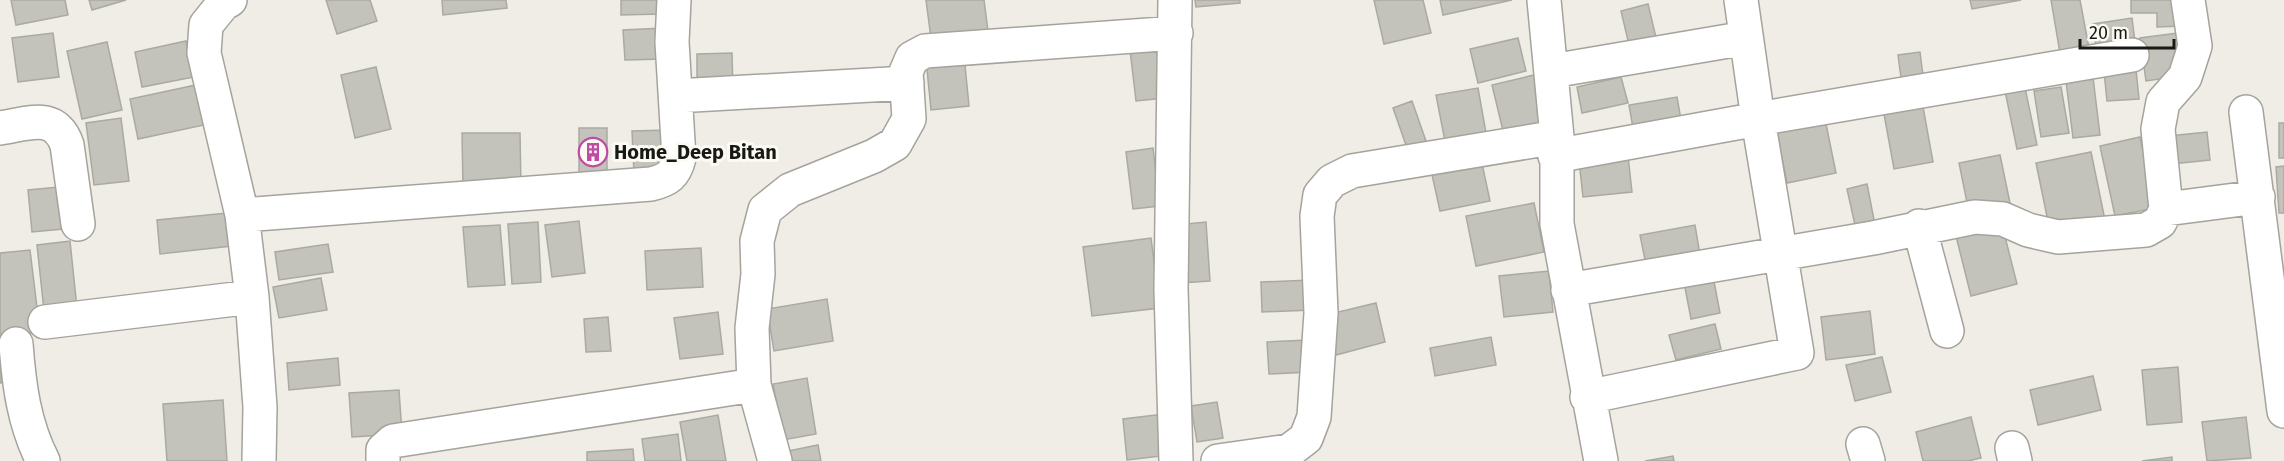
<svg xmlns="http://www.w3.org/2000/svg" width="2284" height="461" viewBox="0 0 2284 461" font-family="'Fira Sans',sans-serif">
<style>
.building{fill:#c3c2bb;stroke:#aaa9a2;stroke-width:1.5}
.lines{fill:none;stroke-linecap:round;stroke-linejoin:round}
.minor-casing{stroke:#a5a39c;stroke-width:36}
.minor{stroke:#fff;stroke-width:33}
.labels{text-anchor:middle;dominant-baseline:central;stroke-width:6;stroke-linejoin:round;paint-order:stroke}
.poi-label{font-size:20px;font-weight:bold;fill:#181815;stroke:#fcfbf3;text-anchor:start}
</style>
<rect width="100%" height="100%" fill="#efede6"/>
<path class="building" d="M11 0H65L68 15 16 25Z
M89 0H126L92 10Z
M326 0H370L377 21 337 34Z
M442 0H506L507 8 443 15Z
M621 0H661V14L621 15Z
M926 0H984L989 39 932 46Z
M1195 0H1240V3L1196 7Z
M1374 0H1423L1431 33 1384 44Z
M1440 0H1512L1443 15Z
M1970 0H2021L1972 9Z
M2051 0H2080L2089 48 2060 53Z
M2131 0H2181L2182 26 2157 27V13H2131Z
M1648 4 1658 46 1631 53 1621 11Z
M2132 18 2136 50 2097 55 2093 24Z
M663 28 665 59 625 60 623 30Z
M2185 32 2179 76 2146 81 2140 38Z
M53 33 59 77 18 82 12 38Z
M1518 38 1526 71 1478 83 1470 49Z
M186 41 194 77 142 87 135 52Z
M107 42 122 110 82 119 67 51Z
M1158 46 1165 98 1136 101 1130 50Z
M1920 52 1924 83 1902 85 1898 55Z
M732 53 733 90 697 91V54Z
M964 55 969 106 931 110 926 59Z
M2135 59 2139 99 2107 101 2103 62Z
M376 67 391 129 355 138 341 75Z
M2092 69 2100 135 2073 138 2065 73Z
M1534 75 1546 125 1504 135 1492 85Z
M1621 77 1628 103 1582 113 1577 87Z
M2024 83 2037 145 2017 149 2004 86Z
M196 85 204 125 138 139 130 99Z
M2061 87 2069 133 2041 137 2034 91Z
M1478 88 1486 133 1445 141 1436 95Z
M1677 97 1681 120 1633 128 1629 105Z
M1412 101 1426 141 1407 148 1393 108Z
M1923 107 1933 162 1894 169 1884 114Z
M121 118 129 181 94 185 86 123Z
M1825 119 1836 173 1787 183 1776 129Z
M2279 123H2284V158H2279Z
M579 128H607V176H579Z
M668 130 669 173 634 174 632 131Z
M2207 132 2210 160 2172 164 2169 136Z
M462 133H520L521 187H463Z
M2140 137 2155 208 2115 216 2100 146Z
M1153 148 1160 206 1133 209 1126 152Z
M2091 152 2105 220 2050 231 2036 163Z
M2000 155 2010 203 1969 212 1959 163Z
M1628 156 1632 192 1583 197 1579 161Z
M1481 159 1490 201 1440 211 1431 170Z
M2284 166V213H2279L2276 167Z
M1867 184 1876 230 1857 234 1847 189Z
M59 187 63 229 32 232 28 190Z
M1534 203 1544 252 1476 266 1466 216Z
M237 212 241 245 160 254 157 220Z
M579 221 585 273 552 277 545 225Z
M538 222 541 282 512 284 508 224Z
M1206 222 1210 281 1180 283 1176 225Z
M500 225 505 285 468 287 463 227Z
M1695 225 1700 255 1646 265 1640 235Z
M2002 225 2017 284 1971 296 1956 236Z
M1151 238 1160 308 1092 316 1083 247Z
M70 241 77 308 44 311 37 245Z
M328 244 333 272 279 280 275 252Z
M701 248 703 287 647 290 645 251Z
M30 250 40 332 0 336V253Z
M1549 271 1553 312 1504 317 1499 276Z
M1712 271 1720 313 1691 319 1683 277Z
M321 278 327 310 279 318 273 287Z
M1311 280 1312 310 1262 312 1261 282Z
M827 299 833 341 774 351 767 309Z
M1376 303 1385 342 1336 355 1326 315Z
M1870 311 1875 354 1826 360 1821 317Z
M718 312 723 354 680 359 674 318Z
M608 317 611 351 586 352 584 319Z
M1715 324 1721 349 1676 360 1669 335Z
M1491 337 1496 365 1435 376 1430 348Z
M1308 340 1311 372 1269 374 1267 342Z
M0 345 7 382 0 383Z
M1882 357 1891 392 1855 401 1846 365Z
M338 358 340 385 289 390 287 363Z
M2178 367 2182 422 2147 425 2142 370Z
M2093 376 2101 410 2038 425 2030 390Z
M807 378 816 434 783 440 773 384Z
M399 390 402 434 352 437 349 393Z
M223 400 227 461H167L163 404Z
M1217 402 1223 438 1197 442 1191 406Z
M1164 414 1169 455 1127 460 1123 419Z
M718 415 726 461H687L680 422Z
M1971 417 1981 458 1968 461H1923L1916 432Z
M2246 417 2251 458 2207 461 2202 422Z
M678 434 681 461H645L642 439Z
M818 445 821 461H785L783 452Z
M633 449 634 461H587V452Z
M1673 456 1674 461H1645Z
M2172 457V461H2142Z"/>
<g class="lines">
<g class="minor-casing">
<path id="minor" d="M230 0 223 4 206 25 204 53 242 215 252 297 260 407 259 461
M1175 0 1171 289 1176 461
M1544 0 1557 137V224L1601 461
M1741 0 1758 119 2132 55
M1552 71 1746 38
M676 96 907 83
M2246 112 2284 411
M0 128C28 124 55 111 67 145L78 224
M1555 156 1758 119 1797 353 1587 397
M2166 209 2258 197
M242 215 651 184C668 180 675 175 679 158L672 42 674 0
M1919 226 1947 331
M1568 290 1873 238 1975 217 2003 219 2028 230 2058 237 2146 230 2160 222 2166 209 2158 129 2163 102 2185 77 2195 46 2188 0
M45 322 252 297
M16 344C19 385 24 424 43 461
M754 385 752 328 758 274 757 241 765 210 790 190 874 156 895 144 909 119 906 72 912 58 925 51 1176 33
M1863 444 1868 461
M2012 448 2015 461
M383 461V450L393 441 754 385 775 461
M1218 461 1289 451 1306 438 1314 417 1321 313 1317 216 1320 195 1332 181 1352 171 1557 137"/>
</g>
<use href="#minor" class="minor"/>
</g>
<defs>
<g id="building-ring" transform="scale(1.5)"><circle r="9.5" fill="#fcfbf3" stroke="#bf4ba4" stroke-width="1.5"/><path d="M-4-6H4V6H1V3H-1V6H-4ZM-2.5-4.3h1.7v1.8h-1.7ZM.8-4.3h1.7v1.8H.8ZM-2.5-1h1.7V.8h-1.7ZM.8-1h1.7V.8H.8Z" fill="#bf4ba4"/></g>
</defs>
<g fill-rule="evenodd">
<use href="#building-ring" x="593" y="152"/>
</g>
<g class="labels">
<g class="poi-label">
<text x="614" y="152">Home_Deep Bitan</text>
</g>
</g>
<path d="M2080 39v9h94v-9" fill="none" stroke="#181815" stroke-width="3"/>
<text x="2089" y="39" font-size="18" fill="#181815" stroke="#fcfbf3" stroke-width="4.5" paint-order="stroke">20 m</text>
</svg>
